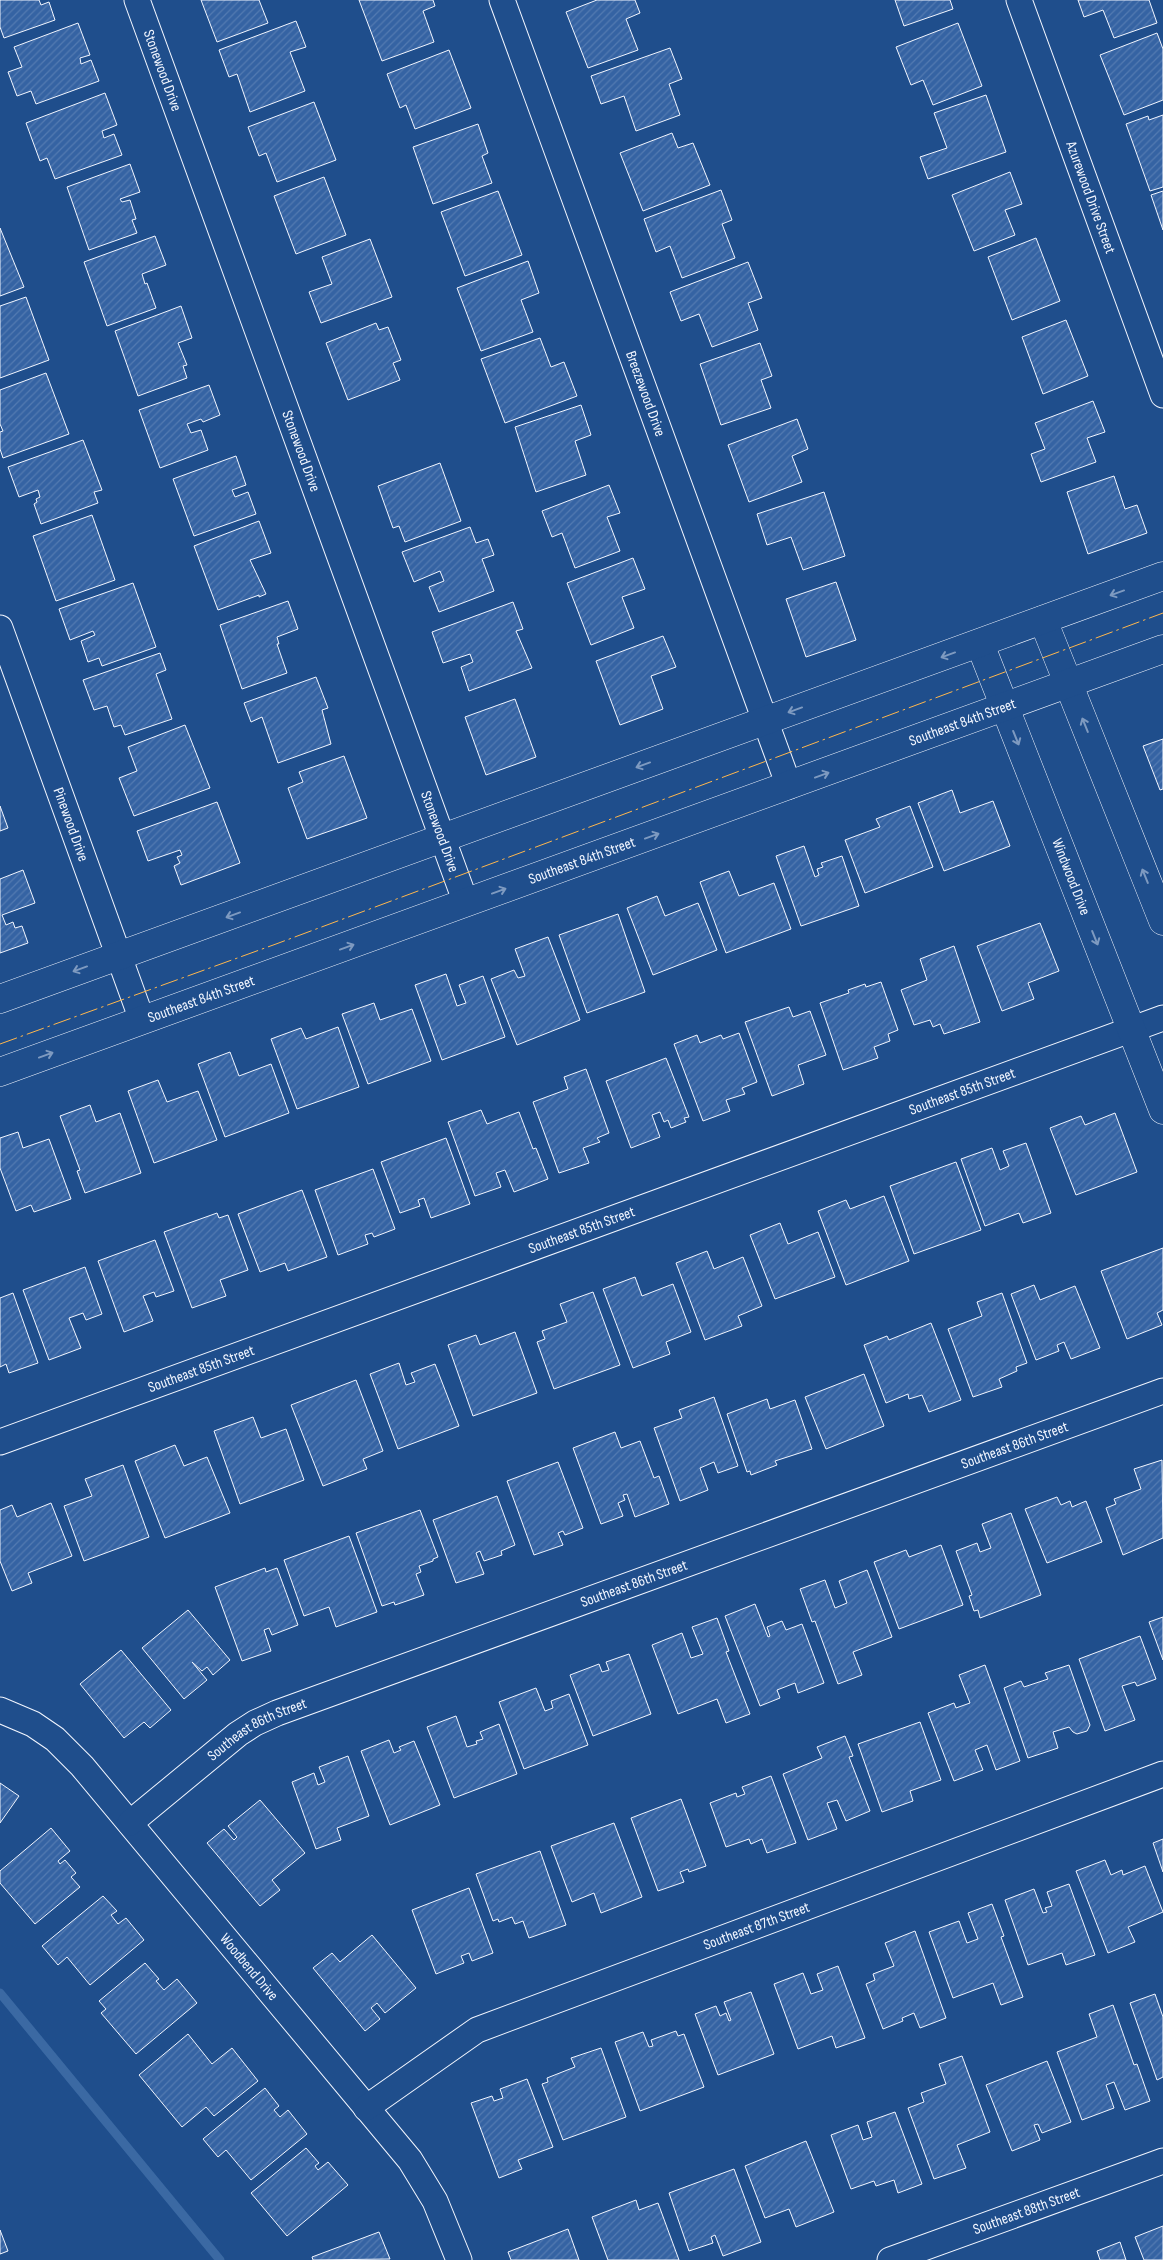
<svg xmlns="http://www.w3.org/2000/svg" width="1163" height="2260" viewBox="0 0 1163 2260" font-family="'Sofia Sans Condensed',sans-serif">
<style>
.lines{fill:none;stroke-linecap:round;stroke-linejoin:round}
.stream{stroke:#3b69a3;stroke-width:9}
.building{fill:url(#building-hatch);stroke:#f2f6ff}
.minor-casing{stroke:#f2f6ff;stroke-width:27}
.tertiary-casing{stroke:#f2f6ff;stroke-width:29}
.minor{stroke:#1f4e8c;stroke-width:25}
.tertiary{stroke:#1f4e8c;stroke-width:28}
.power{stroke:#ffb74d;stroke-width:1;stroke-dasharray:18 4 2.5 4;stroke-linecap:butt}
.oneway{stroke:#7e9ac0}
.labels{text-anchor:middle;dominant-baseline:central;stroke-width:4;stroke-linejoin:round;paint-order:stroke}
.street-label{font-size:15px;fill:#f2f6ff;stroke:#1f4e8c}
</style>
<defs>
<pattern id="building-hatch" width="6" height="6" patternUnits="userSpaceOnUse" patternTransform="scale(1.25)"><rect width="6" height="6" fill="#3563a3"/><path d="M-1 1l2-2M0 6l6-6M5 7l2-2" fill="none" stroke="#537ab1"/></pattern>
</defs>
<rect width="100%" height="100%" fill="#1f4e8c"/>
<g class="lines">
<path class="stream" d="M0 1993 220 2260"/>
</g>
<path class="building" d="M0 0H39L41 5 49 2 55 20 4 38 0 27Z
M201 0H259L268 23 217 42Z
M359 0H433L435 6 423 11 434 42 382 61Z
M597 0H635L640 13 626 19 638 50 588 68 566 12Z
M895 0H950L953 9 904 26Z
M1078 0H1149L1157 23 1114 38 1103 10 1084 17Z
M296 21 306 47 290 52 305 91 250 112 237 74 229 77 219 50Z
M78 23 90 55 80 58 81 64 91 60 99 81 36 104 31 91 17 96 8 72 22 67 14 47Z
M958 23 982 86 933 105 923 80 911 85 896 47Z
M1157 33 1163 49V100L1124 115 1100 55Z
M670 48 682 79 669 84 680 115 636 131 624 96 601 104 591 76Z
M449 50 471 108 415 129 406 105 400 108 387 74Z
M105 93 117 125 102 131 104 138 114 134 122 155 55 179 47 158 40 161 26 123Z
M986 95 1006 152 928 179 920 157 947 148 934 113Z
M314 102 336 160 277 182 266 153 259 156 248 127Z
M1163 115V187L1150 191 1126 124 1148 116 1149 120Z
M478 124 488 153 482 156 492 183 433 204 413 147Z
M672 133 678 148 693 143 710 185 643 211 620 153Z
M130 164 140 192 120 199 122 202 130 200 136 219 132 220 137 233 89 250 67 187Z
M1010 172 1022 204 1005 210 1015 235 974 251 952 195Z
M324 177 346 235 296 254 274 196Z
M721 190 732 220 722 224 735 258 682 278 670 246 656 252 644 219Z
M498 191 522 255 465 276 441 212Z
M1163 191V230L1151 195Z
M0 228 24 287 0 296Z
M155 236 166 265 142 274 145 284 147 283 156 308 107 326 84 262Z
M1036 238 1060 301 1012 320 988 257Z
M370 239 392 297 321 323 309 292 332 284 322 257Z
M528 261 539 293 521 300 533 332 481 351 457 288Z
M748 262 762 298 748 303 758 330 712 347 699 314 681 321 670 292Z
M26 297 49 360 0 378V306Z
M181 306 192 338 178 343 187 365 183 366 187 378 138 396 115 331Z
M1066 320 1088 376 1043 394 1022 337Z
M376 323 379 330 388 327 401 360 393 363 400 380 348 400 326 343Z
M540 338 551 367 564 362 577 396 505 423 481 359Z
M760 343 772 376 761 380 771 408 721 425 700 364Z
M46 373 69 434 3 458 0 449V432L3 431 0 424V390Z
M209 385 220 415 203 422 201 419 187 424 191 433 201 430 208 450 160 468 139 410Z
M1093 401 1105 432 1087 438 1096 462 1041 482 1031 454 1045 449 1035 423Z
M581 405 591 435 575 441 586 475 536 492 515 427Z
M797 419 808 449 792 456 802 482 749 502 728 445Z
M83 440 102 490 94 492 98 503 41 524 34 504 37 502 36 499 40 497 38 490 19 497 8 467Z
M236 456 246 485 232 490 235 497 248 492 256 514 194 536 173 479Z
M440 463 461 521 405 542 399 526 393 528 378 486Z
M1114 476 1125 509 1137 505 1147 533 1088 554 1067 492Z
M609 485 620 513 607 517 620 551 575 568 562 533 552 537 542 511Z
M824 492 845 556 803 570 791 537 767 545 757 514Z
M92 515 115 580 56 601 33 536Z
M259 521 271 553 250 560 266 594 259 597V595L218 610 194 546Z
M470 527 476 543 488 539 494 555 482 559 494 591 439 612 429 587 444 581 440 571 414 582 402 552Z
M633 558 645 589 622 597 634 628 591 645 567 583Z
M836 582 856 640 806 657 786 599Z
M133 583 156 647 102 666 99 658 88 662 81 641 95 635 93 631 70 640 59 609Z
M288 601 298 629 277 637 279 644H277L287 673 242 689 220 625Z
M513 602 523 629 516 631 532 668 469 691 461 667 473 662 470 654 443 663 432 632Z
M663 636 676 667 651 676 663 709 620 725 596 661Z
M160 653 166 670 156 674 172 719 125 735 121 725 114 727 107 706 94 710 83 680Z
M316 677 328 708 322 710 331 744 278 763 262 717 251 722 244 703Z
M515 699 536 757 486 775 465 717Z
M185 725 210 788 134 816 119 778 137 771 128 747Z
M1163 739V789L1160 790 1143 746Z
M344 756 367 818 307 839 288 788 303 782 299 772Z
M952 790 960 813 993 801 1010 846 944 871 918 803Z
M217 802 240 863 181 885 174 866 180 863 177 857 182 855 180 850 148 861 137 831Z
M0 806 8 828 0 831Z
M910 806 933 867 865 893 845 840 880 827 876 819Z
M804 846 815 877 819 875 817 869 823 867 821 863 842 856 859 906 801 926 776 856Z
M23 870 35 903 2 915 6 925 13 922 15 928 22 926 28 943 0 953V879Z
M729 871 739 896 774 883 791 929 726 953 700 882Z
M657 896 665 916 698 903 717 950 653 975 627 908Z
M618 914 645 992 587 1013 559 935Z
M1040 923 1059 971 1028 983 1034 999 1002 1011 977 946Z
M548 937 580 1020 517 1045 491 979 514 970 518 978 525 976 515 949Z
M954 946 980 1022 944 1034 940 1024 933 1027 930 1020 914 1025 901 990 927 980 920 959Z
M446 974 457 1006 466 1003 459 985 483 976 505 1037 442 1060 415 985Z
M881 982 898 1030 888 1034 890 1041 874 1047 878 1058 843 1070 820 1003 849 993 848 990 865 984 866 987Z
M374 1003 380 1020 412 1009 431 1061 368 1084 342 1014Z
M789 1007 793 1017 810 1011 826 1055 798 1065 804 1084 772 1096 745 1022Z
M338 1027 359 1087 297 1109 271 1039 301 1028 306 1039Z
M739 1033 757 1082 742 1088 745 1094 726 1100 730 1111 703 1121 674 1044 697 1035 700 1043 721 1035 723 1039Z
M230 1052 239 1076 271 1064 289 1113 225 1137 198 1064Z
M666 1058 689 1117 684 1118 686 1122 671 1128 668 1120 664 1122 660 1112 652 1115 660 1137 631 1148 606 1081Z
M586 1069 609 1133 597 1138 600 1142 583 1148 589 1163 559 1173 533 1102 568 1089 564 1077Z
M158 1080 167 1102 198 1091 217 1140 154 1163 128 1091Z
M90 1105 96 1122 120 1113 141 1173 85 1193 77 1171 80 1170 60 1116Z
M481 1110 487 1124 519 1112 533 1149 536 1148 548 1179 514 1192 505 1170 496 1173 501 1187 475 1196 448 1122Z
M1115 1113 1137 1172 1076 1195 1050 1128 1081 1116 1085 1125Z
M18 1132 23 1148 49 1139 71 1199 34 1212 31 1205 16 1211 0 1168V1138Z
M446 1138 470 1204 431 1218 424 1198 418 1200 420 1206 400 1213 381 1162Z
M1026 1143 1051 1213 1023 1223 1019 1213 985 1226 961 1159 992 1148 1000 1170 1009 1166 1003 1151Z
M956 1162 981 1230 914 1254 890 1186Z
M373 1169 395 1229 374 1237 372 1233 365 1235 368 1244 338 1255 315 1190Z
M302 1190 327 1257 288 1271 285 1263 260 1272 238 1214Z
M884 1196 909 1261 846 1285 818 1211 846 1200 850 1209Z
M217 1213 219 1218 228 1215 248 1270 220 1280 226 1296 192 1308 164 1232Z
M780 1223 788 1244 818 1232 835 1277 775 1299 750 1235Z
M155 1240 174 1291 156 1297 154 1292 143 1296 153 1321 124 1332 98 1261Z
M1163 1248V1310L1157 1313 1162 1325 1127 1339 1101 1271Z
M707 1251 714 1269 743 1257 762 1306 738 1316 742 1326 705 1340 676 1263Z
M85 1267 102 1314 86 1320 83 1313 69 1318 81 1348 49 1360 23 1290Z
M635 1277 642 1296 673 1284 691 1332 666 1342 670 1354 633 1368 603 1289Z
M1034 1285 1040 1300 1075 1286 1100 1348 1071 1359 1064 1342 1057 1345 1059 1351 1036 1360 1011 1294Z
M593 1292 620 1365 554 1389 537 1342 545 1339 542 1331 567 1322 560 1304Z
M13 1293 38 1363 9 1373 6 1364 0 1367V1298Z
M1002 1293 1027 1363 1016 1367 1017 1371 999 1379 1002 1387 973 1397 948 1329 982 1316 977 1302Z
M931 1323 961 1400 929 1412 922 1395 909 1399 908 1394 886 1403 864 1345 887 1336 889 1340Z
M515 1332 537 1393 473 1416 448 1345 476 1335 480 1345Z
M399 1363 406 1385 415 1382 411 1373 435 1364 459 1426 398 1449 370 1374Z
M864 1374 884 1426 826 1449 805 1397Z
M356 1380 383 1451 363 1459 367 1469 323 1486 291 1405Z
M714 1397 738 1466 718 1473 714 1462 700 1468 708 1490 680 1501 654 1428 682 1418 679 1410Z
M767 1399 770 1409 795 1400 812 1449 775 1461 777 1465 751 1475 750 1471 747 1472 727 1414Z
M253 1417 261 1438 286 1429 304 1480 240 1504 214 1431Z
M615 1432 621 1448 640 1441 654 1478 659 1476 669 1504 635 1517 627 1494 623 1495 625 1500 618 1503 623 1516 601 1524 573 1448Z
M175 1445 184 1466 207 1457 230 1513 165 1538 135 1461Z
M1162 1460 1163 1538 1123 1555 1106 1508 1116 1504 1114 1499 1141 1489 1134 1469Z
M558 1462 583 1528 565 1535 563 1531 558 1533 563 1545 534 1555 507 1481Z
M123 1465 149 1537 84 1561 64 1506 92 1496 85 1479Z
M497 1496 515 1545 501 1551 502 1555 484 1561 480 1551 476 1553 484 1574 456 1583 433 1520Z
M1057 1497 1061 1505 1070 1501 1072 1507 1086 1501 1102 1542 1047 1563 1025 1509Z
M51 1503 72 1556 28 1573 32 1583 12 1591 0 1561V1510L12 1505 17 1517Z
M420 1510 438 1557 433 1559V1561L419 1566 421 1572 416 1574 424 1595 395 1605 394 1602 382 1606 356 1533Z
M1011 1513 1041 1595 980 1618 978 1610 974 1611 969 1596 972 1595 956 1551 977 1543 980 1552 991 1548 982 1524Z
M349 1536 377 1612 336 1627 329 1607 304 1616 284 1560Z
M941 1545 963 1605 899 1629 874 1562 906 1550 909 1557Z
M265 1568 266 1572 277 1568 298 1625 272 1635 269 1628 264 1630 271 1651 242 1661 215 1587Z
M867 1570 892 1637 853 1652 862 1675 838 1684 815 1621 812 1622 800 1589 825 1580 835 1608 847 1603 839 1581Z
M755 1604 768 1637 770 1636 767 1627 782 1621 786 1630 802 1624 824 1683 798 1693 795 1683 777 1690 780 1698 760 1706 725 1616Z
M188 1610 230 1660 213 1675 207 1667 202 1671 192 1662 207 1680 184 1699 142 1648Z
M1163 1617V1660L1149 1622Z
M717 1618 729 1651 726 1652 750 1714 726 1723 717 1699 678 1714 652 1645 682 1633 691 1658 703 1654 692 1627Z
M1140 1636 1156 1679 1137 1686 1135 1682 1122 1686 1135 1720 1105 1731 1079 1659Z
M121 1650 171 1710 150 1728 144 1722 124 1738 80 1684Z
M629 1654 651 1714 593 1736 570 1675 599 1664 602 1672 609 1670 606 1662Z
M985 1665 1020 1761 996 1770 987 1745 975 1750 983 1770 954 1781 928 1713 954 1703 956 1708 970 1703 959 1675Z
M1069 1665 1090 1725 1087 1731 1077 1734 1073 1732 1069 1727 1053 1732 1058 1748 1028 1758 1004 1688 1021 1681 1024 1687 1048 1679 1045 1673Z
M536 1688 545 1711 553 1708 551 1701 569 1694 588 1745 524 1769 499 1702Z
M456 1716 467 1747 477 1744 476 1741 483 1739 480 1732 499 1724 517 1774 454 1798 427 1727Z
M920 1722 941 1780 910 1791 913 1801 882 1812 858 1744Z
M845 1736 853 1756 849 1757 870 1811 846 1821 837 1800 827 1803 837 1829 808 1840 783 1774 822 1758 817 1747Z
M389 1740 394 1753 401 1750 399 1747 414 1741 440 1805 390 1825 361 1751Z
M348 1756 369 1816 337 1828 341 1840 316 1849 292 1782 314 1773 318 1785 325 1782 319 1767Z
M771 1776 796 1843 767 1853 762 1839 751 1844 749 1839 726 1847 710 1803 736 1793 737 1797 745 1794 742 1787Z
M0 1783 19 1796 0 1823Z
M681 1799 706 1866 689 1872 688 1869 680 1872 684 1882 658 1891 631 1818Z
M260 1800 305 1853 272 1880 280 1890 260 1906 207 1843 224 1829 234 1840 237 1837 228 1826Z
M614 1823 642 1897 601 1913 594 1893 572 1902 551 1846Z
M51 1828 70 1851 58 1861 60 1864 65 1860 76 1873 71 1877 80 1887 35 1924 0 1883V1871Z
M1163 1839V1872L1153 1843Z
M540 1851 566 1925 529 1938 523 1921 515 1924 512 1917 499 1922 498 1919 493 1921 476 1874Z
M1105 1860 1111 1875 1122 1870 1123 1875 1145 1866 1163 1912 1128 1927 1135 1942 1108 1953 1076 1871Z
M1069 1884 1095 1955 1066 1965 1062 1953 1028 1965 1005 1900 1034 1889 1043 1913 1047 1912 1045 1908 1052 1906 1047 1892Z
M469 1888 493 1953 472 1961 469 1953 461 1956 464 1963 436 1974 412 1910Z
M103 1896 117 1911 111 1915 118 1924 126 1918 144 1940 90 1985 67 1957 58 1965 42 1946Z
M992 1904 1004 1936 1001 1937 1023 1997 1001 2005 993 1983 953 1998 929 1932 959 1921 967 1943 978 1939 968 1913Z
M915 1931 946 2018 920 2028 914 2013 902 2018 903 2021 883 2029 866 1984 875 1980 873 1974 894 1966 885 1943Z
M372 1935 416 1988 385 2013 377 2003 371 2008 380 2019 365 2031 313 1968 332 1953 340 1962Z
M145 1963 159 1979 156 1981 164 1990 177 1979 197 2003 136 2054 101 2013 106 2009 99 2001Z
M838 1966 865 2038 836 2048 832 2036 798 2049 774 1984 803 1973 811 1994 823 1990 817 1974Z
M751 1992 774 2054 718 2075 695 2014 716 2006 720 2016 726 2013 729 2021 731 2020 724 2002Z
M1155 1994 1163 2017V2077L1157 2080 1130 2003Z
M1113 2005 1134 2065 1137 2064 1150 2101 1125 2110 1114 2082 1106 2085 1114 2108 1082 2120 1057 2052 1097 2037 1089 2014Z
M676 2031 678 2036 684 2034 704 2087 640 2111 615 2042 643 2032 649 2047 653 2046 651 2040Z
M188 2034 212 2064 232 2048 258 2081 214 2116 206 2107 182 2127 139 2075Z
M601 2048 626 2117 563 2140 542 2084 548 2082 547 2078 575 2067 571 2058Z
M962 2056 990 2132 957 2145 966 2168 934 2179 908 2108 924 2102 921 2093 946 2084 939 2064Z
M1047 2061 1071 2122 1042 2133 1038 2124 1034 2125 1040 2140 1012 2151 986 2085Z
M527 2079 553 2147 518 2160 522 2169 499 2178 471 2103 492 2096 494 2101 503 2098 500 2089Z
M265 2088 279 2106 274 2110 280 2117 288 2110 307 2134 251 2180 226 2150 218 2157 203 2139Z
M895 2112 922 2184 898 2193 894 2180 876 2186 874 2181 851 2189 831 2135 858 2125 863 2140 872 2137 867 2122Z
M806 2141 834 2212 796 2227 789 2209 765 2218 745 2166Z
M306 2148 319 2163 315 2166 318 2170 328 2162 348 2185 287 2236 251 2193Z
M734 2169 761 2242 723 2256 715 2235 711 2237 713 2243 689 2251 669 2193Z
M636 2200 639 2210 658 2203 679 2260H608L592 2217Z
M1163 2226V2260H1144L1135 2237Z
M568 2229 579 2260H511L508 2252Z
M0 2230 8 2251 0 2254Z
M379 2232 390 2259 313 2260 312 2257Z
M1120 2242 1126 2260H1100L1097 2251Z"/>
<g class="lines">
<g class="minor-casing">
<g id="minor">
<path id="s1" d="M137 0 466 903"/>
<path id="s2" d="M502 0 789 786"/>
<path id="s3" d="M1019 0 1163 395"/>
<path id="s4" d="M0 628 142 1020"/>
<path id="s5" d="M0 1442 1163 1018"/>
<path id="s6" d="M0 1710 33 1724 55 1739 82 1766 410 2160 435 2201 459 2260"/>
<path id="s7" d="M130 1823 238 1734 255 1723 277 1713 1163 1391"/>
<path id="s8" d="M366 2108 477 2030 1163 1774"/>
<path id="s9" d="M890 2260 1163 2161"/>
</g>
</g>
<g class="tertiary-casing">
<g id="tertiary">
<path d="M1043 620 1163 921"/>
<path id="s10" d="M980 644 1163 1110"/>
<path d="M0 999 1163 576"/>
<path id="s11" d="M0 1072 1163 649"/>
</g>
</g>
<use href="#minor" class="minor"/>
<use href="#tertiary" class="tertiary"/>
<path class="power" d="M0 1044 276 944 1163 613"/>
</g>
<defs><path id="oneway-shaft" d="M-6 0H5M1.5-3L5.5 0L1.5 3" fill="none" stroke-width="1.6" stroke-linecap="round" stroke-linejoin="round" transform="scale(1.25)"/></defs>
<g class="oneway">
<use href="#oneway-shaft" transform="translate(1117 593) rotate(160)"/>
<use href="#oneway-shaft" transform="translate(948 655) rotate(160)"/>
<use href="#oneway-shaft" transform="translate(795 710) rotate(160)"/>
<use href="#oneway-shaft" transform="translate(1085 725) rotate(-112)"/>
<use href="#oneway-shaft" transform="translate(1016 738) rotate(68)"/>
<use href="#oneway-shaft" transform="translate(643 765) rotate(160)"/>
<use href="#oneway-shaft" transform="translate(822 775) rotate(-20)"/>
<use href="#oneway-shaft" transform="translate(652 836) rotate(-20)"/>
<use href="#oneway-shaft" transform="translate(1145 876) rotate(-112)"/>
<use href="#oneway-shaft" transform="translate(499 891) rotate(-20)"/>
<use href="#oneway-shaft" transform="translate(233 915) rotate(160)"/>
<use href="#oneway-shaft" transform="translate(1095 938) rotate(68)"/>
<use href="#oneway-shaft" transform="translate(347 947) rotate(-20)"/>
<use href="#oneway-shaft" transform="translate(80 969) rotate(160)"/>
<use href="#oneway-shaft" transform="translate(46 1055) rotate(-20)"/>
</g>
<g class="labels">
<g class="street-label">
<text stroke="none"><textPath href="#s1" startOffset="75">Stonewood Drive</textPath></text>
<text stroke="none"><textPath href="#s3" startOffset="210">Azurewood Drive Street</textPath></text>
<text stroke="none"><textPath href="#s2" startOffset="419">Breezewood Drive</textPath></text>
<text stroke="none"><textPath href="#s1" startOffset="480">Stonewood Drive</textPath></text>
<text stroke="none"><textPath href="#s11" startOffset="1024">Southeast 84th Street</textPath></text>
<text stroke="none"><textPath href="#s4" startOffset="209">Pinewood Drive</textPath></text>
<text stroke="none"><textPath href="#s1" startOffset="885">Stonewood Drive</textPath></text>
<text stroke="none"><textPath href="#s11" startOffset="619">Southeast 84th Street</textPath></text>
<text stroke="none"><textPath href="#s10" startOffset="250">Windwood Drive</textPath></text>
<text stroke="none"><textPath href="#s11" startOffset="214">Southeast 84th Street</textPath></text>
<text stroke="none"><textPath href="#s5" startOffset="1024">Southeast 85th Street</textPath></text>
<text stroke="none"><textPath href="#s5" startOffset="619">Southeast 85th Street</textPath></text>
<text stroke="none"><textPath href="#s5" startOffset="214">Southeast 85th Street</textPath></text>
<text stroke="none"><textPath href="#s7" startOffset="969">Southeast 86th Street</textPath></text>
<text stroke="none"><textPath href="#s7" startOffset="564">Southeast 86th Street</textPath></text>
<text stroke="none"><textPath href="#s7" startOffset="159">Southeast 86th Street</textPath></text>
<text stroke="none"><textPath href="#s8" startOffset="434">Southeast 87th Street</textPath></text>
<text stroke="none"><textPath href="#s6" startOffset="362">Woodbend Drive</textPath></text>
<text stroke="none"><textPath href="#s9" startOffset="145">Southeast 88th Street</textPath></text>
</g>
</g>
</svg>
